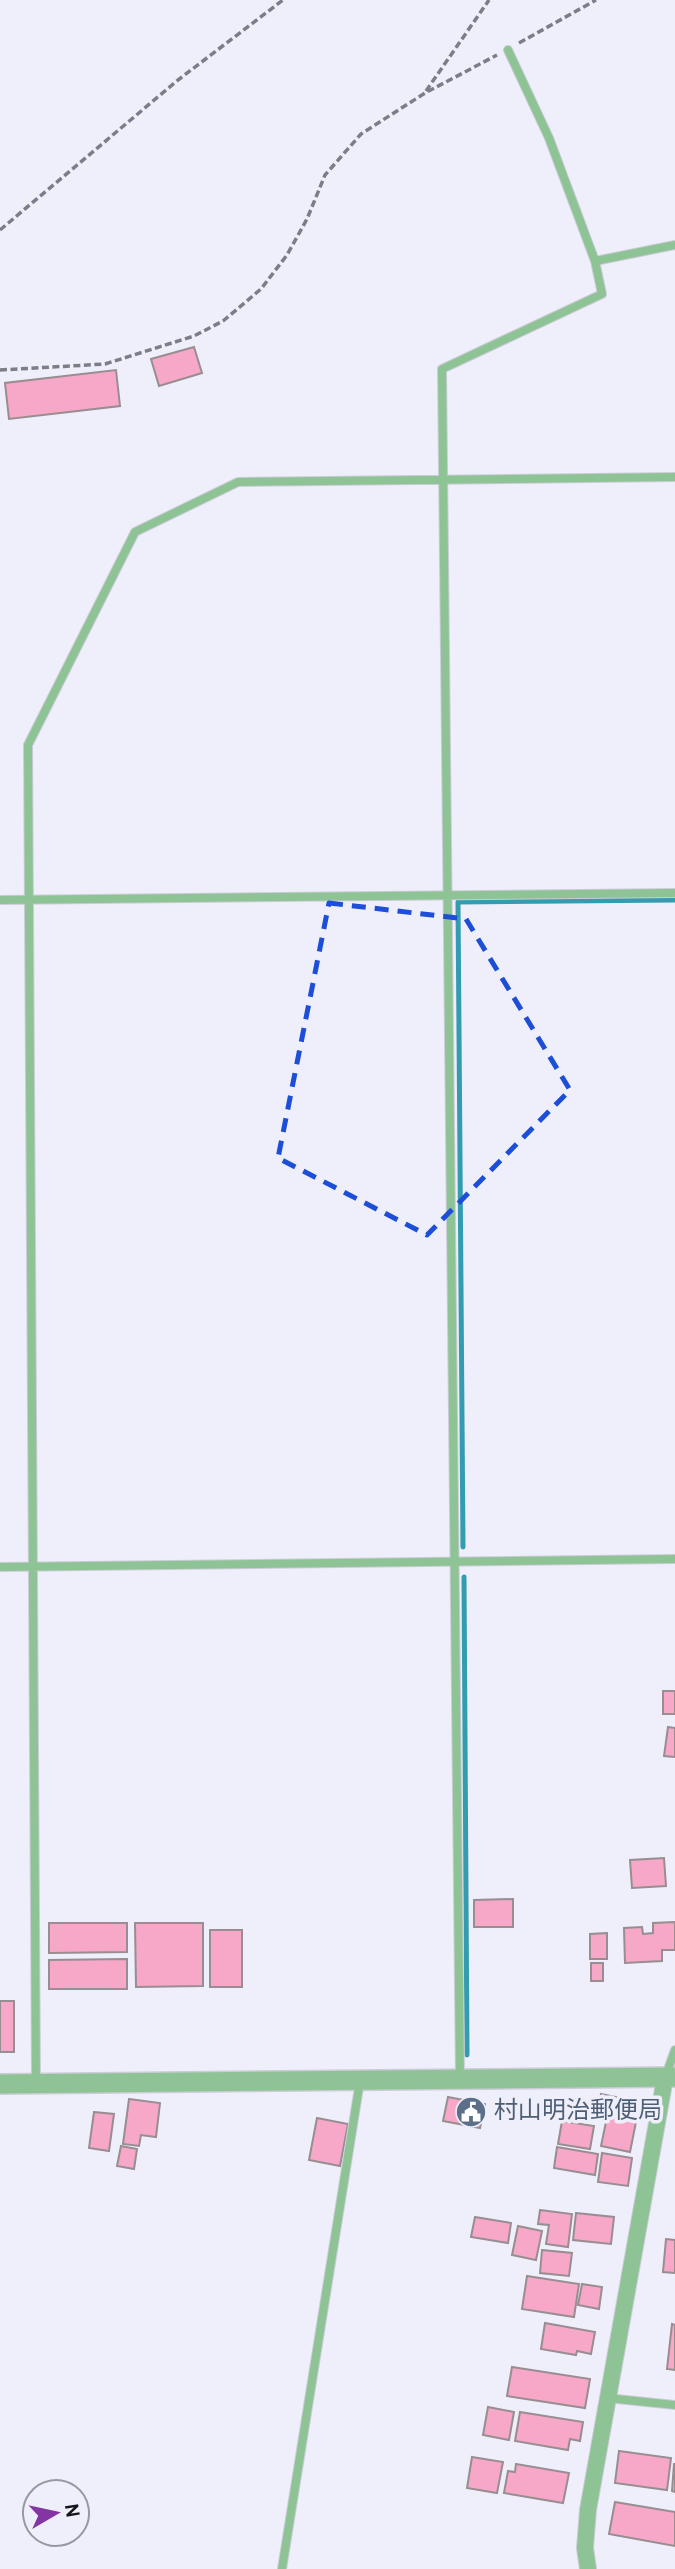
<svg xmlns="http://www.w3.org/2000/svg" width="675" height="2569" viewBox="0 0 675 2569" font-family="Overpass,'Noto Sans JP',sans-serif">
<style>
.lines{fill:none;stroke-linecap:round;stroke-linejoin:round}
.stream{stroke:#349cb1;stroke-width:5}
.building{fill:#f7a8c9;stroke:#988d91;stroke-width:2}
.service-casing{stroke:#cbccd6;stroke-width:10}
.minor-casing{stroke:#cbccd6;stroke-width:18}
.tertiary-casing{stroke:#cbccd6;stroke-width:22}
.path{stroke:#7d7e85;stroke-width:3.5;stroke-dasharray:7 3.5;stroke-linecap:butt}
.service{stroke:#8ec396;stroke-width:8}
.minor{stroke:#8ec396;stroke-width:16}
.tertiary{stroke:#8ec396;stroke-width:19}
.marked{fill:none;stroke:#1d4ed8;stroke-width:5;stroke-dasharray:14 9;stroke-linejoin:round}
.labels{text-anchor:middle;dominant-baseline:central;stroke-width:7;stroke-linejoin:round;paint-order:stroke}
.service-label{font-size:24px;fill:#4e5e75;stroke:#eeeffa;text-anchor:start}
</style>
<rect width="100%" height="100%" fill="#eeeffa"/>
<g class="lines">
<path class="stream" d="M463 1547 458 902 675 900
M464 1577 467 2055"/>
</g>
<path class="building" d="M194 347 202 373 159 386 151 359Z
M116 370 120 406 9 419 5 383Z
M663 1691H675V1714H663Z
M668 1727 675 1728V1757L664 1756Z
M664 1858 666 1886 632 1888 630 1860Z
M513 1899V1927H474V1900Z
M675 1922V1950H662V1961L625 1963 624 1928 642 1927 643 1934 653 1933V1923Z
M49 1923H127V1952L49 1953Z
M135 1923H203V1986L136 1987Z
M210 1930H242V1987H210Z
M607 1933V1959H590V1934Z
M127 1959V1989H49V1960Z
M591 1963H603V1981H591Z
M0 2001H14V2052H0Z
M601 2094 640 2102 630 2152 601 2146 606 2122 597 2115Z
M448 2097 485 2104 480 2128 443 2121Z
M129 2099 160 2103 156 2137 141 2135 139 2146 123 2144Z
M94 2112 114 2114 109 2151 89 2148Z
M317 2118 348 2124 340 2166 309 2160Z
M562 2121 594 2126 590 2149 558 2144Z
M121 2146 137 2149 134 2169 117 2166Z
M557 2147 598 2154 595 2175 554 2168Z
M602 2153 632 2158 628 2186 598 2182Z
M540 2210 572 2214 568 2247 546 2244 549 2225 538 2224Z
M576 2213 614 2217 611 2244 573 2240Z
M475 2217 511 2223 508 2243 471 2237Z
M518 2226 542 2231 536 2260 512 2255Z
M666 2239 675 2240V2273L663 2272Z
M542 2250 572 2253 569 2276 540 2273Z
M527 2276 579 2284 574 2317 522 2309Z
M582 2284 602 2287 599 2309 578 2305Z
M545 2323 595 2332 591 2354 577 2351 576 2355 541 2349Z
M672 2324 675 2325V2370L667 2369Z
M512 2367 590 2379 585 2408 507 2396Z
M488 2407 514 2412 509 2440 483 2435Z
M520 2412 583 2422 580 2441 570 2439 568 2450 515 2441Z
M619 2451 671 2458 667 2490 615 2483Z
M472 2457 503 2462 497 2493 467 2488Z
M516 2464 569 2473 563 2503 504 2493 508 2471 515 2472Z
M674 2464H675V2492L672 2491Z
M615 2502 675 2512V2546L609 2534Z"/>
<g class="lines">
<g class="service-casing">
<path id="service" d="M508 50 549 138 595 261
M0 900 675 893
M0 1567 675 1559
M666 2075 675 2050
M460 2079 442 369 602 294 595 261 675 245
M36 2084 28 745 135 532 238 482 675 477
M607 2398 675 2405
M282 2569 360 2081"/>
</g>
<g class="minor-casing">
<path id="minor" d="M588 2569 585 2548 588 2510 665 2078"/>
</g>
<g class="tertiary-casing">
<path id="tertiary" d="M0 2084 675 2077"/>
</g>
<path class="path" d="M519 43 596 0
M426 91 489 0
M0 230 178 80 283 0
M0 370 105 364 194 336 223 321 261 289 287 255 307 219 325 175 361 134 425 93 497 55"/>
<use href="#service" class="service"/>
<use href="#minor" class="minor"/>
<use href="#tertiary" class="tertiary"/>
</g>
<path class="marked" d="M329 903 466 919 570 1090 427 1235 278 1158Z"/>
<defs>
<g id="civic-disc" transform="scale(1.575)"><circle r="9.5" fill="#5c6f8a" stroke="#eeeffa"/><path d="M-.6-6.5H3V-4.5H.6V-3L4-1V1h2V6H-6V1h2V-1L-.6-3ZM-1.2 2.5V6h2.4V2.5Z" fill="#fff"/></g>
</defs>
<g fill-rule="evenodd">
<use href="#civic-disc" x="471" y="2112"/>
</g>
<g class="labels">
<g class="service-label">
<text x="494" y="2112">村山明治郵便局</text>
</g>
</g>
<g transform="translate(56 2513) rotate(81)"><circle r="33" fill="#eeeffa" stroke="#9798a0" stroke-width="2"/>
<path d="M0-5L12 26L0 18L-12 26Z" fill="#8534a3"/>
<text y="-10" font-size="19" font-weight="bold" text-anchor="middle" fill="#151519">N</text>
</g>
</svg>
